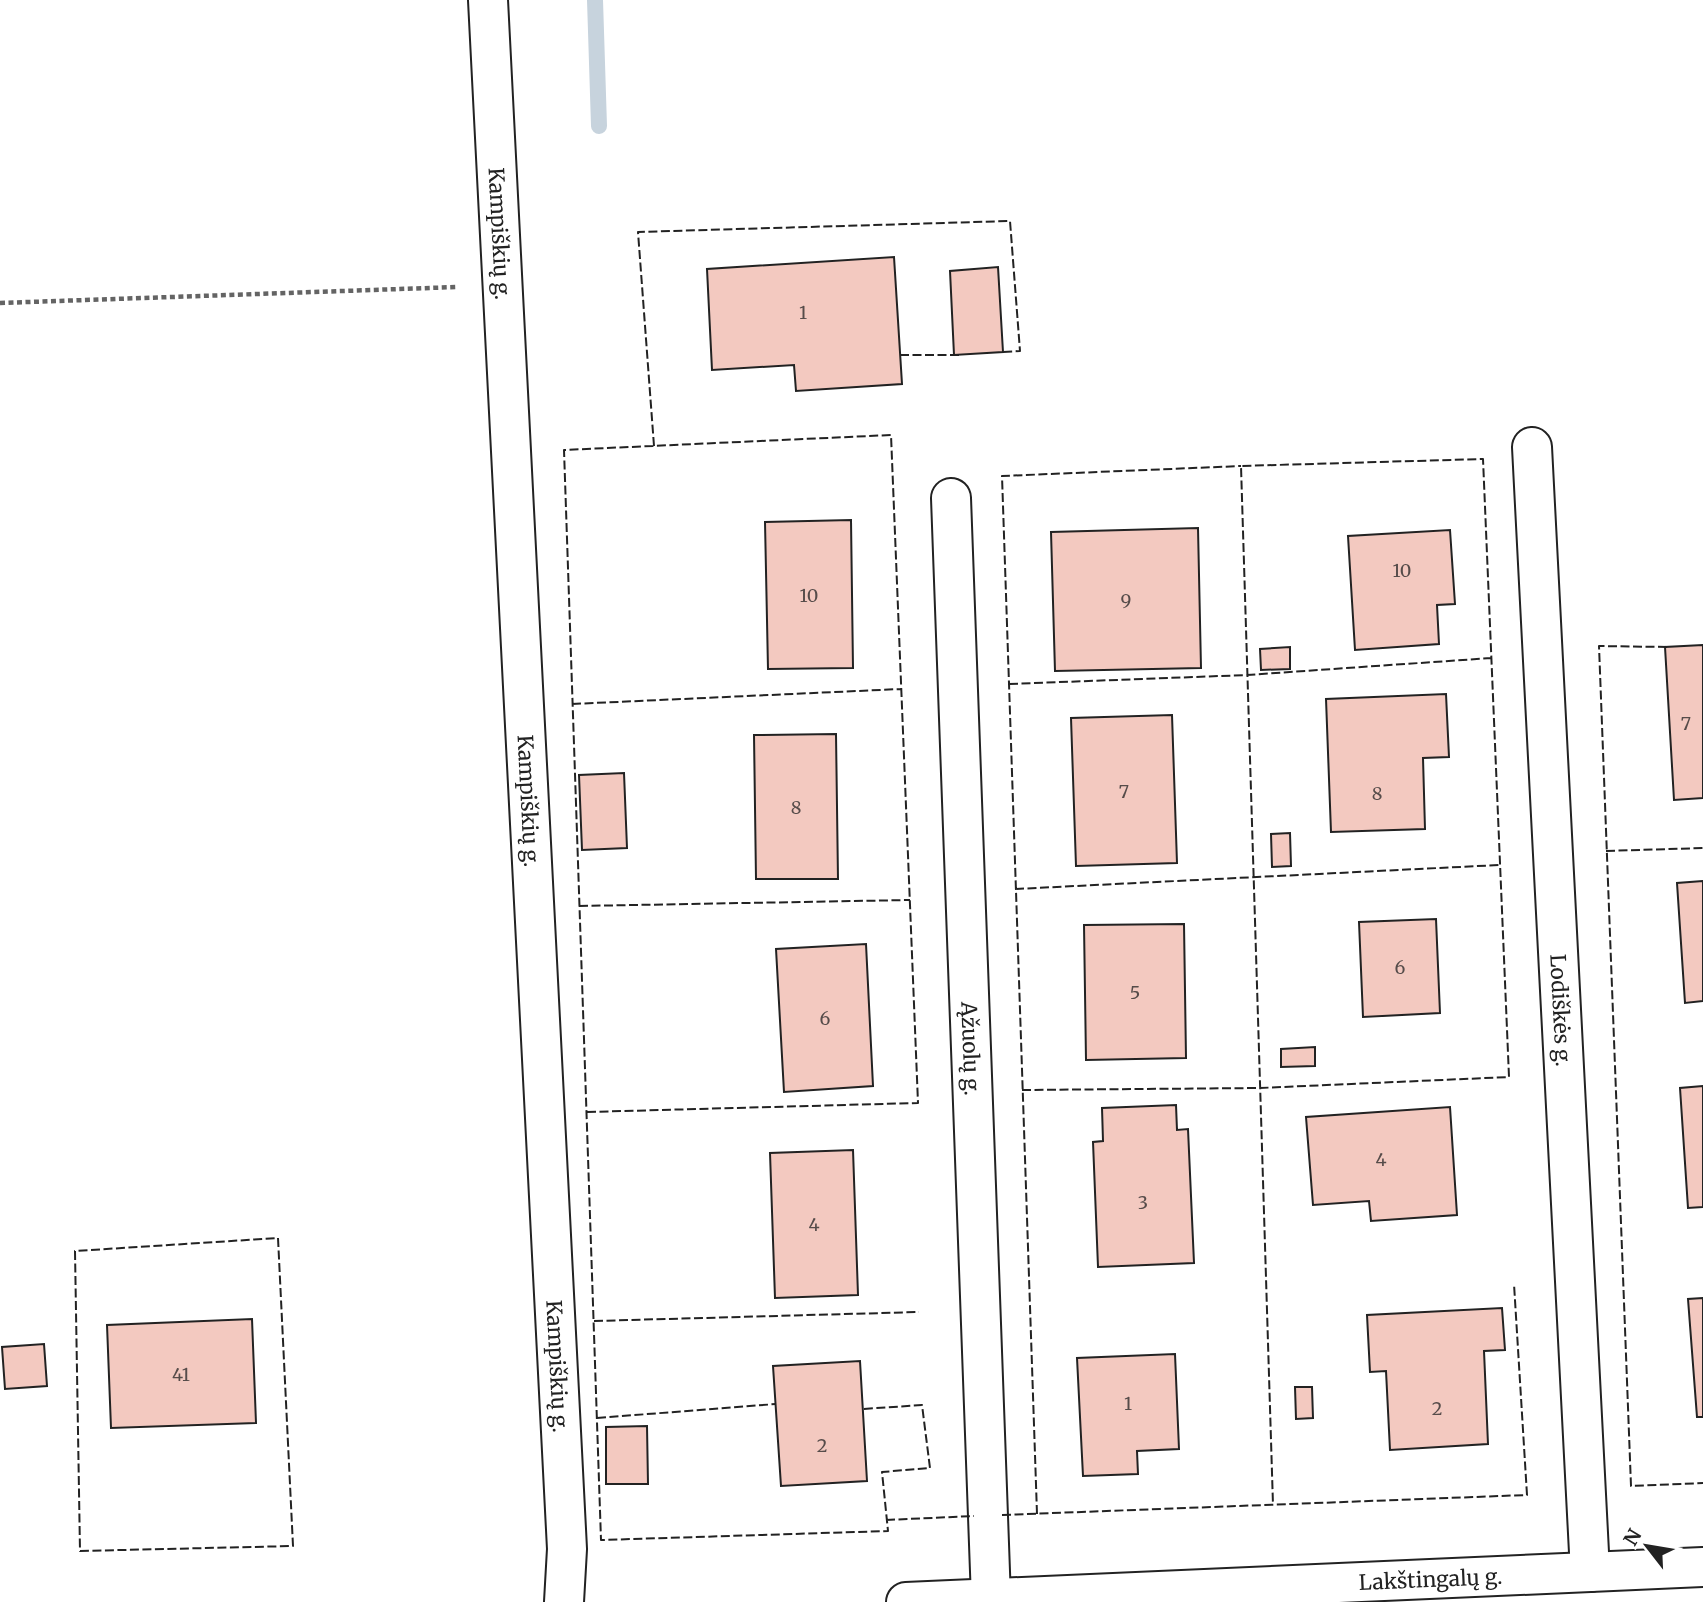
<svg xmlns="http://www.w3.org/2000/svg" width="1703" height="1602" viewBox="0 0 1703 1602" font-family="Merriweather,serif">
<style>
.lines{fill:none;stroke-linecap:round;stroke-linejoin:round}
.stream{stroke:#c7d3dd;stroke-width:16}
.building{fill:#f3c9c0;stroke:#222;stroke-width:2}
.street-casing{stroke:#222;stroke-width:42}
.path{stroke:#646464;stroke-width:4.5;stroke-dasharray:5 3.5;stroke-linecap:butt}
.street{stroke:#fff;stroke-width:38}
.fence{stroke:#222;stroke-width:2;stroke-dasharray:9 3.5;stroke-linecap:butt}
.labels{text-anchor:middle;dominant-baseline:central;stroke-width:5;stroke-linejoin:round;paint-order:stroke}
.number-label{font-size:18px;fill:#564c4a}
.street-label{font-size:21px;fill:#222;stroke:#fff}
</style>
<rect width="100%" height="100%" fill="#fff"/>
<g class="lines">
<path class="stream" d="M595 0 599 126"/>
</g>
<path class="building" d="M894 257 902 384 796 391 794 365 712 370 707 269Z
M998 267 1003 352 954 355 950 271Z
M851 520 853 668 768 669 765 522Z
M1198 528 1201 668 1055 671 1051 532Z
M1450 530 1455 604 1437 605 1439 644 1355 650 1348 536Z
M1703 645V798L1674 800 1665 647Z
M1290 647V669L1261 670 1260 649Z
M1446 694 1449 757 1423 758 1425 829 1331 832 1326 699Z
M1172 715 1177 863 1076 866 1071 718Z
M836 734 838 879H756L754 735Z
M624 773 627 848 582 850 579 775Z
M1290 833 1291 866 1272 867 1271 834Z
M1703 881V1001L1685 1003 1677 883Z
M1436 919 1440 1013 1363 1017 1359 922Z
M1184 924 1186 1058 1086 1060 1084 925Z
M866 944 873 1086 784 1092 776 949Z
M1315 1047V1066L1281 1067V1049Z
M1703 1086V1207L1688 1208 1680 1088Z
M1176 1105 1177 1130 1188 1129 1194 1263 1098 1267 1093 1142 1103 1141 1102 1108Z
M1450 1107 1457 1215 1371 1221 1369 1201 1313 1205 1306 1117Z
M853 1150 858 1295 775 1298 770 1153Z
M1703 1298V1417H1697L1688 1299Z
M1502 1308 1505 1350 1484 1351 1488 1444 1390 1450 1386 1371 1370 1372 1367 1315Z
M252 1319 256 1423 111 1428 107 1325Z
M44 1344 47 1386 5 1389 2 1347Z
M1175 1354 1179 1449 1137 1451 1138 1474 1083 1476 1077 1358Z
M860 1361 867 1481 781 1486 773 1366Z
M1295 1387H1312L1313 1418 1296 1419Z
M647 1426 648 1484H606V1427Z"/>
<g class="lines">
<g class="street-casing">
<g id="street">
<path id="s1" d="M488 0 567 1549 564 1602"/>
<path id="s2" d="M1532 447 1590 1572"/>
<path id="s3" d="M951 498 991 1599"/>
<path id="s4" d="M906 1602 1703 1567"/>
</g>
</g>
<path class="path" d="M0 303 457 287"/>
<use href="#street" class="street"/>
<path class="fence" d="M900 355H959
M654 446 638 232 1010 221 1020 351 1001 352
M1667 647 1599 646 1631 1486 1703 1483
M1009 684 1247 675 1491 658
M572 704 901 689
M1606 851 1703 848
M1015 889 1499 865
M579 906 910 900
M1022 1090 1260 1088 1509 1077 1483 459 1241 466 1273 1505
M587 1112 918 1103 891 435 564 450 601 1540 888 1531 882 1472 930 1468 922 1405 863 1409
M278 1238 293 1546 80 1551 75 1251Z
M594 1321 919 1312
M597 1418 776 1404
M1037 1514 1002 476 1241 466
M1002 1515 1527 1495 1514 1284
M886 1520 974 1516"/>
</g>
<g class="labels">
<g class="number-label">
<text x="803" y="312">1</text>
<text x="1402" y="570">10</text>
<text x="809" y="595">10</text>
<text x="1126" y="600">9</text>
<text x="1686" y="723">7</text>
<text x="1124" y="791">7</text>
<text x="1377" y="793">8</text>
<text x="796" y="807">8</text>
<text x="1400" y="967">6</text>
<text x="1135" y="992">5</text>
<text x="825" y="1018">6</text>
<text x="1381" y="1159">4</text>
<text x="1143" y="1202">3</text>
<text x="814" y="1224">4</text>
<text x="181" y="1374">41</text>
<text x="1128" y="1403">1</text>
<text x="1437" y="1408">2</text>
<text x="822" y="1445">2</text>
</g>
<g class="street-label">
<text stroke="none"><textPath href="#s1" startOffset="234">Kampiškių g.</textPath></text>
<text stroke="none"><textPath href="#s1" startOffset="802">Kampiškių g.</textPath></text>
<text stroke="none"><textPath href="#s2" startOffset="564">Lodiškės g.</textPath></text>
<text stroke="none"><textPath href="#s3" startOffset="551">Ąžuolų g.</textPath></text>
<text stroke="none"><textPath href="#s1" startOffset="1368">Kampiškių g.</textPath></text>
<text stroke="none"><textPath href="#s4" startOffset="525">Lakštingalų g.</textPath></text>
</g>
</g>
<g transform="translate(1647 1546) rotate(301)" stroke="#ffffff" stroke-width="5" paint-order="stroke">
<path d="M0-5L12 26L0 18L-12 26Z" fill="#222222"/>
<text y="-10" font-size="19" font-weight="bold" text-anchor="middle" fill="#222222">N</text>
</g>
</svg>
